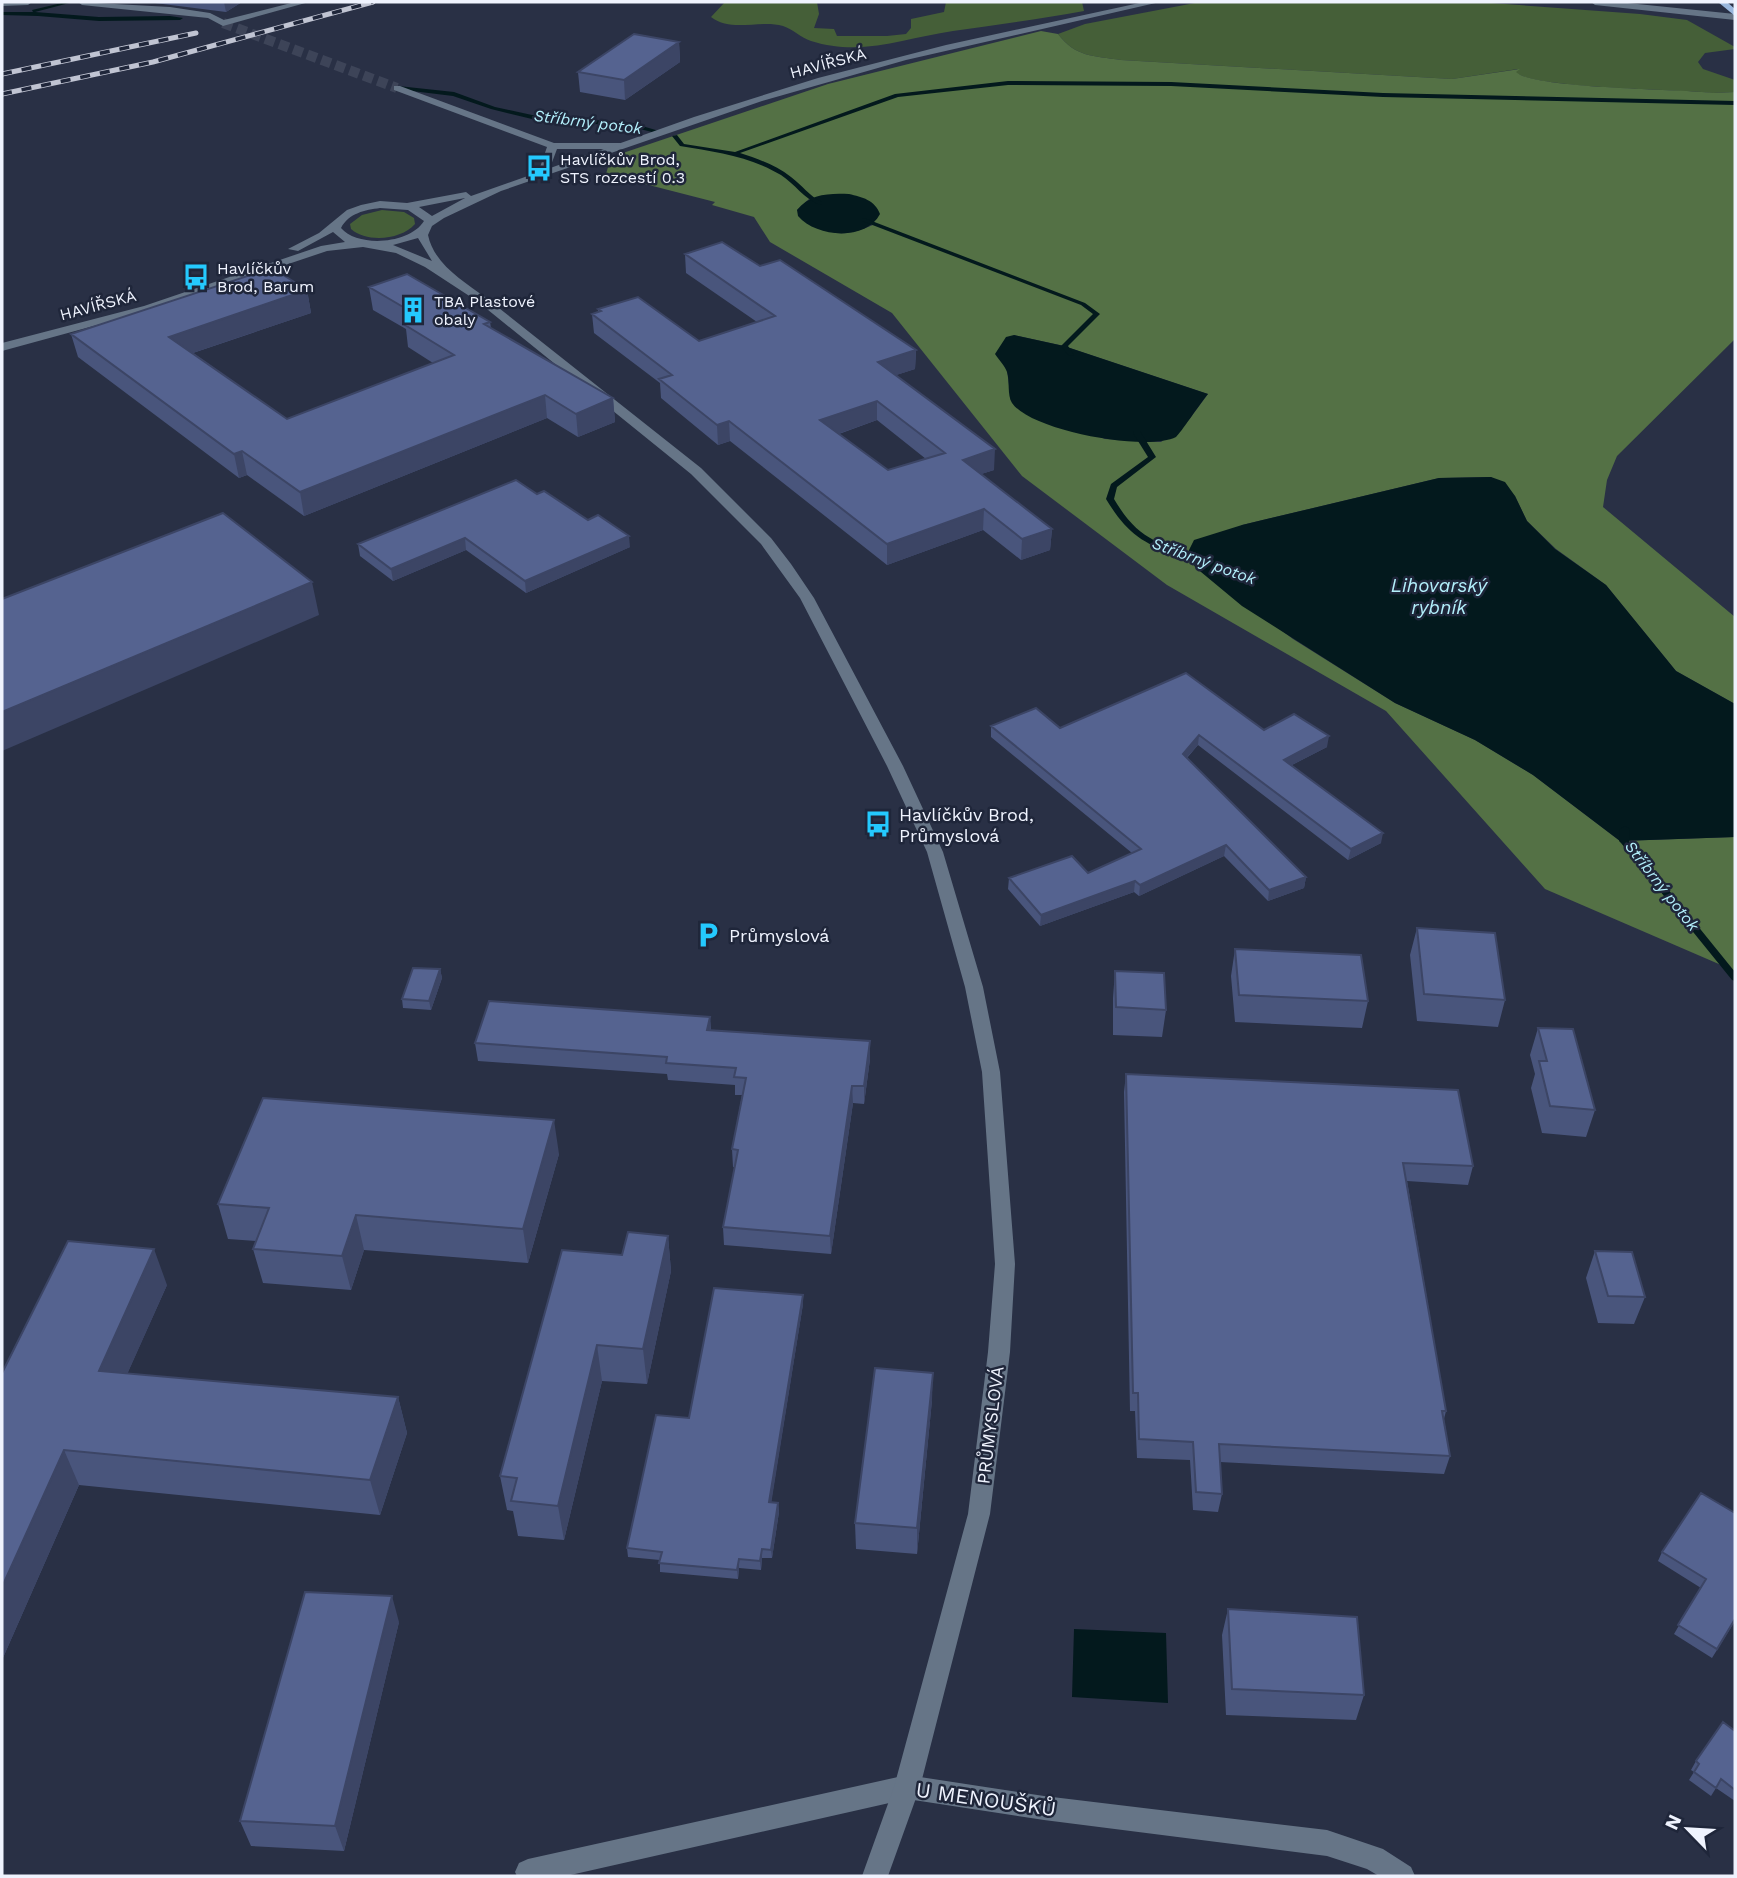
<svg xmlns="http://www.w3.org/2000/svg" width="1737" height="1878" viewBox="0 0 1737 1878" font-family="'Work Sans',sans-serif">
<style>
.green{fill:#455f38}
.forest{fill:#547145;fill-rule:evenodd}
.water{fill:#03191d}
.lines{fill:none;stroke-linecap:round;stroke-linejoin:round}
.stream{fill:#03191d;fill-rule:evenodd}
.minor-tunnel{stroke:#3d4458;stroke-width:10;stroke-dasharray:10 5;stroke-linecap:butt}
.minor{fill:#667587;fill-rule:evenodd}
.tertiary{fill:#667587;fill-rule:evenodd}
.primary{fill:#9ab8de;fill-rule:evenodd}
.rail-casing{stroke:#c0c4d2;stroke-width:5}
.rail{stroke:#1f263a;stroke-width:3.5;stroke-dasharray:10;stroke-linecap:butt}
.wall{fill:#49557c;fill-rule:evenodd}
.shaded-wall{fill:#3c4565}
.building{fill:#556390;stroke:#3c4565;stroke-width:2;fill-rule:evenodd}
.labels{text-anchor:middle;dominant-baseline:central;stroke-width:5;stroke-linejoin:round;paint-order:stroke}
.far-street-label{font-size:16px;fill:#eff3fe;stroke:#1f263a}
.far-water-label{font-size:16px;font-style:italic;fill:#b3f0fc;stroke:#1f263a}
.far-poi-label{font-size:16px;fill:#eff3fe;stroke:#1f263a;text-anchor:start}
.poi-label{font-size:18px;fill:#eff3fe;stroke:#1f263a;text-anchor:start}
.street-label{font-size:18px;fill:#eff3fe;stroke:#1f263a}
.water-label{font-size:19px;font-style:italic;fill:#b3f0fc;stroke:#1f263a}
.near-street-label{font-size:21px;fill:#eff3fe;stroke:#1f263a}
</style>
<rect width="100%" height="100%" fill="#293045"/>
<path class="green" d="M725 2H817L819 14 814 28 834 29 837 36H887L906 34 911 28V19L944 12 946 2H1082L1084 11C1041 19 996 25 953 31 904 38 862 57 811 41 801 38 793 29 783 26 760 19 732 33 711 17Z
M1200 2H1478L1640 14 1687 20 1735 47V49L1705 53 1698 62 1703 69 1735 80V92L1713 93C1678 89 1534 89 1515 72L1518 69 1452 79 1121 60C1094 56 1075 57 1058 34L1085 24Z
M382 210 404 212 414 218 415 224C401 240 367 243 351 229L350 224 362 215Z"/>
<path class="forest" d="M1041 31 1058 34C1075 57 1094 56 1121 60L1452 79 1520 69 1516 72C1533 89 1679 89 1713 93L1735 92V339L1617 456 1607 480 1603 507 1735 617V704L1676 671 1606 585 1556 549 1527 521 1515 496 1491 477 1439 478 1242 525 1195 567 1293 639 1395 703 1475 740 1533 775 1620 841 1735 837V971L1545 889 1386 711 1167 585 1022 476 892 313 770 242 754 217 712 205 715 202 606 174 611 157 828 84ZM809 199 875 224C837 241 827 234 797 210ZM1014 335 1064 346 1208 394 1188 421 1161 442 1105 439 1011 401 1007 370Z"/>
<path class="water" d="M849 194C862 197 875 200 880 214 866 241 817 238 798 216L797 210C810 194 829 193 849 194Z
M1014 335 1064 346 1208 394C1201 402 1180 434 1176 437 1147 452 1031 431 1012 403 1007 395 1010 381 1007 372 1005 366 999 360 995 354L1006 337Z
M1491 477 1505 482 1515 496 1527 521 1555 549 1606 585 1676 671 1735 704V837L1620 841 1533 775 1475 740 1395 703 1242 606 1195 567 1188 552 1194 540 1242 525 1439 478Z
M1074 1629 1166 1633 1168 1703 1072 1697Z"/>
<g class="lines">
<path class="stream" d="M66 2H73L35 12 99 17 170 16 183 18 180 20 99 21 38 16 2 15V12H33L32 10Z
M1008 81 1171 82 1383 93 1735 101V105L1383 97 1171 86 1008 85 898 97 740 153C758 159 776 165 791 177 802 185 809 196 822 202V204L820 205C804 199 795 184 781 175 749 156 715 152 680 146L672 136 677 135 684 144 735 152 895 94Z
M398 86 454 92 495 107 532 115 632 123 659 131 656 133 632 127 532 119 491 109 453 96 396 89V87Z
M864 218 1085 303 1100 314 1068 346 1074 355 1069 356 1061 346 1093 314 1081 305 862 221V219Z
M1134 431H1140L1156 457 1117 487 1114 499C1139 541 1158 543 1202 557V561C1193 561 1184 556 1175 554 1140 543 1125 530 1106 499L1111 484 1148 457 1133 433Z
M1625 826 1630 829 1629 841 1735 972V981L1732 980 1621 843 1619 841 1620 829Z"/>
<path class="minor-tunnel" d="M223 23 397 88"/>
<path class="minor" d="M2 2H32L28 5 2 6Z
M78 2 170 7 210 13 224 20 295 2H309L223 26 208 18 82 5Z
M394 86H400L554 143H620L625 146 620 149H557L548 173 539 175 538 173 547 147 394 90Z
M907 1775 1044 1796 1327 1830 1383 1849 1411 1867 1415 1876H1379L1367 1869 1327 1856 1044 1820 907 1799 566 1876H517L515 1872 519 1863 528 1859Z"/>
<path class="tertiary" d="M1144 2H1160L906 60 762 101 501 191 444 218 432 226 428 235C434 264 463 281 485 297L701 468 771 538 791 564 814 598 903 766 943 852 983 987 1000 1072 1015 1264 1010 1352 990 1514 920 1787 888 1876H862L894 1787 968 1514 988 1352 995 1264 982 1072 965 987 927 852 887 766 800 598 761 544 691 474 477 301 425 267 396 253 363 247 327 251 152 310 2 351V343L144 306 321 246 345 242 333 232 298 251 288 249 319 233 347 210 361 205 380 201 407 203 466 192 471 196 694 117 818 78 946 45ZM465 198 432 216 419 207ZM380 208 408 210 424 221C410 244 358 248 341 228 349 213 365 210 380 208ZM418 238 432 261 393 245Z
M1591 2H1618L1735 14V20L1595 5Z"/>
<path class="primary" d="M1718 2H1727L1735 9V16Z"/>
<g class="rail-casing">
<path id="rail" d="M2 74 196 33
M2 94 153 62 373 2"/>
</g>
<use href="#rail" class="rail"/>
</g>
<path class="wall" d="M147 2H242L226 12Z
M679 42 680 62 625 100 580 92 578 72Z
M685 254 760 266 916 350 915 369 896 375 994 470 981 474 1052 529 1050 550 1021 560 983 530 887 565 730 441 718 445 661 398 660 383 594 333 592 314 598 312V309L699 341 757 322 686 273ZM877 420 926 459 888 470 839 434Z
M369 287 490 322 491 328 613 398 615 422 578 437 547 418 304 516 247 475 239 478 78 357 71 334 307 290 311 313 193 353 287 419 433 363 408 347 406 329 373 310Z
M537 494 630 547 526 593 466 550 393 581 360 556 358 544Z
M991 726 1060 728 1264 730 1327 747 1292 765 1381 843 1348 860 1198 745 1187 758 1306 877 1304 888 1268 901 1224 856 1139 896 1134 892 1040 926 1008 889 1009 878 1088 873 1132 853 991 737Z
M1417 928 1505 1000 1498 1027 1417 1021 1410 955Z
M1235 949 1368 1001 1362 1028 1235 1022 1231 976Z
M440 969 442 978 431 1010 403 1008 402 999Z
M1115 971 1166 1010 1162 1037 1113 1035V998Z
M710 1017 711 1031 870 1041V1059L864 1104 853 1103 831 1254 724 1245 723 1227 735 1167H733L732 1149 742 1095H735V1085L668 1080 667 1074 478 1061 475 1043Z
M1538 1028 1595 1110 1586 1137 1542 1133 1531 1088 1535 1074 1530 1055Z
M1126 1074 1473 1166 1468 1185 1407 1181 1446 1411 1444 1419 1450 1456 1444 1474 1220 1462 1222 1494 1218 1512 1193 1510 1190 1460 1137 1458 1135 1411H1130L1124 1092Z
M559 1154 528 1263 364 1250 351 1290 263 1283 253 1249 256 1241 228 1239 218 1204Z
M668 1236 671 1271 647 1384 602 1381 564 1540 518 1536 513 1511 507 1510 500 1476 622 1255Z
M1595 1251 1645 1297 1634 1324 1598 1323 1586 1278Z
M167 1285 127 1374 398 1397 407 1433 380 1515 79 1485 2 1660V1373Z
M803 1295V1304L771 1502 778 1503 779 1512 772 1558H762L761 1570 739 1568 738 1579 660 1572V1560L628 1557 627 1548 689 1418Z
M932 1400 917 1554 856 1549 855 1523Z
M1735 1513V1621L1712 1658 1674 1634 1701 1588 1658 1561 1662 1552Z
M1228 1609 1364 1695 1356 1720 1226 1715 1222 1635Z
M399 1622 344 1851 251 1846 240 1821Z
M1735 1731V1801L1716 1788 1711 1796 1689 1780 1694 1772 1691 1770 1696 1761Z"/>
<path class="shaded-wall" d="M224 2H242L226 12Z
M679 42 680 62 625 100 624 80Z
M307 290 311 313 175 359 169 337Z
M916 350 915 369 878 381V362Z
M545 395 547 418 304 516 300 492Z
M613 398 615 422 578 437 576 414Z
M877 401V420L821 440 820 420Z
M729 421 730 441 718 445 717 425Z
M995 449 994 470 963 480V460Z
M242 451 247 475 239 478 234 454Z
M984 509 983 530 887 565V544Z
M1052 529 1050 550 1021 560 1022 539Z
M629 536 630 547 526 593 525 581Z
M465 538 466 550 393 581 391 569Z
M312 582 319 615 2 751V712Z
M1199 735 1198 745 1181 764 1183 754Z
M1329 736 1327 747 1282 770 1284 760Z
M1383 833 1381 843 1348 860 1351 849Z
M1226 845 1224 856 1139 896 1140 885Z
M1306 877 1304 888 1268 901 1269 890Z
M1135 881 1134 892 1040 926 1041 915Z
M440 969 442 978 431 1010 429 1001Z
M710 1017 711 1035 707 1030Z
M870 1041V1059L864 1104V1086Z
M852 1086 853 1103 831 1254 830 1236Z
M554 1120 559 1154 528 1263 523 1229Z
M356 1215 364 1250 351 1290 342 1256Z
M668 1236 671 1271 647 1384 643 1349Z
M154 1249 167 1285 113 1406 99 1371Z
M803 1295V1304L770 1511 769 1502Z
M597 1345 602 1381 564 1540 558 1506Z
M933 1373 932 1400 917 1554V1528Z
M398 1397 407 1433 380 1515 370 1480Z
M64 1450 79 1485 2 1660V1587Z
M778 1503 779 1512 772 1558 771 1550Z
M762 1549V1558L761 1570 760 1561Z
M739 1559V1568L738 1579 737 1570Z
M392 1596 399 1622 344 1851 335 1826Z"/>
<path class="building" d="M634 34 679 42 624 80 578 72Z
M722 242 760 266 780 260 916 350 878 362 995 449 963 460 1052 529 1022 539 984 509 887 544 729 421 717 425 659 379 672 375 592 314 601 311 598 309 638 297 699 341 775 316 685 254ZM877 401 945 453 888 470 820 420Z
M272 268 307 290 169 337 287 419 454 355 405 325 422 318 369 287 407 274 490 322 484 324 613 398 576 414 545 395 300 492 242 451 234 454 71 334Z
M516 480 537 494 544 491 588 520 598 515 629 536 525 581 465 538 391 569 358 544Z
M223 513 312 582 2 712V599Z
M1186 673 1264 730 1294 714 1329 736 1284 760 1383 833 1351 849 1199 735 1183 754 1306 877 1269 890 1226 845 1140 885 1135 881 1041 915 1009 878 1072 856 1088 873 1141 849 991 726 1036 708 1060 728Z
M1417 928 1495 933 1505 1000 1424 994Z
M1235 949 1361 955 1368 1001 1239 995Z
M413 968 440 969 429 1001 402 999Z
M1115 971 1164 973 1166 1010 1116 1007Z
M489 1001 710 1017 707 1030 870 1041 864 1086H852L830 1236 723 1227 738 1150 732 1149 746 1078 734 1077 736 1068 666 1063 667 1057 475 1043Z
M1538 1028 1573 1029 1595 1110 1550 1106 1539 1061H1547Z
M1126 1074 1458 1090 1473 1166 1403 1163 1446 1411H1442L1450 1456 1219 1444 1222 1494 1196 1492 1193 1442 1139 1439 1138 1393H1133Z
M263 1098 554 1120 523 1229 356 1215 342 1256 253 1249 269 1208 218 1204Z
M628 1232 668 1236 643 1349 597 1345 558 1506 511 1501 517 1478 500 1476 562 1250 622 1255Z
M68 1241 154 1249 99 1371 398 1397 370 1480 64 1450 2 1587V1373Z
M1595 1251 1632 1252 1645 1297 1608 1296Z
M714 1288 803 1295 769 1502 778 1503 771 1550 762 1549 760 1561 739 1559 737 1570 659 1563 662 1552 627 1548 656 1415 689 1418Z
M875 1368 933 1373 917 1528 855 1523Z
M1701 1493 1735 1513V1619L1717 1649 1678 1625 1706 1579 1662 1552Z
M305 1592 392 1596 335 1826 240 1821Z
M1228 1609 1357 1617 1364 1695 1232 1689Z
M1723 1722 1735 1731V1790L1721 1779 1716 1788 1694 1772 1699 1764 1696 1761Z"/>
<defs>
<g id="bus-bare" transform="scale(2.1)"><path d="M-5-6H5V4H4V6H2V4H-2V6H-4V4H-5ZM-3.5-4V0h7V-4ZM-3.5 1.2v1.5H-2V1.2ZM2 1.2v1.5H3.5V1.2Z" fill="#24c9fe" stroke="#1f263a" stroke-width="2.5" paint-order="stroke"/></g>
<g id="building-bare" transform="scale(2.1)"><path d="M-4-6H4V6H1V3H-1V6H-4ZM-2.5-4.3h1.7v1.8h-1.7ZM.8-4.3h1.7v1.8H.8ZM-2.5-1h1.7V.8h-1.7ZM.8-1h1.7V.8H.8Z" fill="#24c9fe" stroke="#1f263a" stroke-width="2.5" paint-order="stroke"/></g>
<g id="parking-bare" transform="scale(2.1)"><path d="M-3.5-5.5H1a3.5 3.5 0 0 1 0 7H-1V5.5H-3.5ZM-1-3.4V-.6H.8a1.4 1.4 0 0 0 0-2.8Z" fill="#24c9fe" stroke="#1f263a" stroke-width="2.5" paint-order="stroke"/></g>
</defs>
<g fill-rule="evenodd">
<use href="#bus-bare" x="539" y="168"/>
<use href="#bus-bare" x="196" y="277"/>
<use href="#building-bare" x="413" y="310"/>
<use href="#bus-bare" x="878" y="824"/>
<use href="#parking-bare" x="708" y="935"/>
</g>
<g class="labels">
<g class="far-street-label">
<text transform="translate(828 63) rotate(-15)">HAVÍŘSKÁ</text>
<text transform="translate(98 305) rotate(-15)">HAVÍŘSKÁ</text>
</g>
<g class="far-water-label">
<text transform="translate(588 122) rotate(7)">Stříbrný potok</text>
<text transform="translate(1204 561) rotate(20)">Stříbrný potok</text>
<text transform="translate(1662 886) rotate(52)">Stříbrný potok</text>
</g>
<g class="far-poi-label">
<text x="560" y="159">Havlíčkův Brod,<tspan x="560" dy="18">STS rozcestí 0.3</tspan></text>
<text x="217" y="268">Havlíčkův<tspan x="217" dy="18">Brod, Barum</tspan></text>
<text x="434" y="301">TBA Plastové<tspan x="434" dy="18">obaly</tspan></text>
</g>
<g class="poi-label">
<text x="899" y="814">Havlíčkův Brod,<tspan x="899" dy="21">Průmyslová</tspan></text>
<text x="729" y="935">Průmyslová</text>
</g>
<g class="street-label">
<text transform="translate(990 1425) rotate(-83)">PRŮMYSLOVÁ</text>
</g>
<g class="water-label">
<text x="1439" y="585">Lihovarský<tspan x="1439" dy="22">rybník</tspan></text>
</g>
<g class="near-street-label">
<text transform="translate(986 1799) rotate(8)">U MENOUŠKŮ</text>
</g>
</g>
<rect width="1737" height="1878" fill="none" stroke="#eff3fe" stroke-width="7"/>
<g transform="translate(1688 1829) rotate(295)" stroke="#1f263a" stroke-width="5" paint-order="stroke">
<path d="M0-5L12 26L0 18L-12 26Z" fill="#eff3fe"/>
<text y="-10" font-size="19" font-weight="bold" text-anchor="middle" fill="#eff3fe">N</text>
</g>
</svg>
